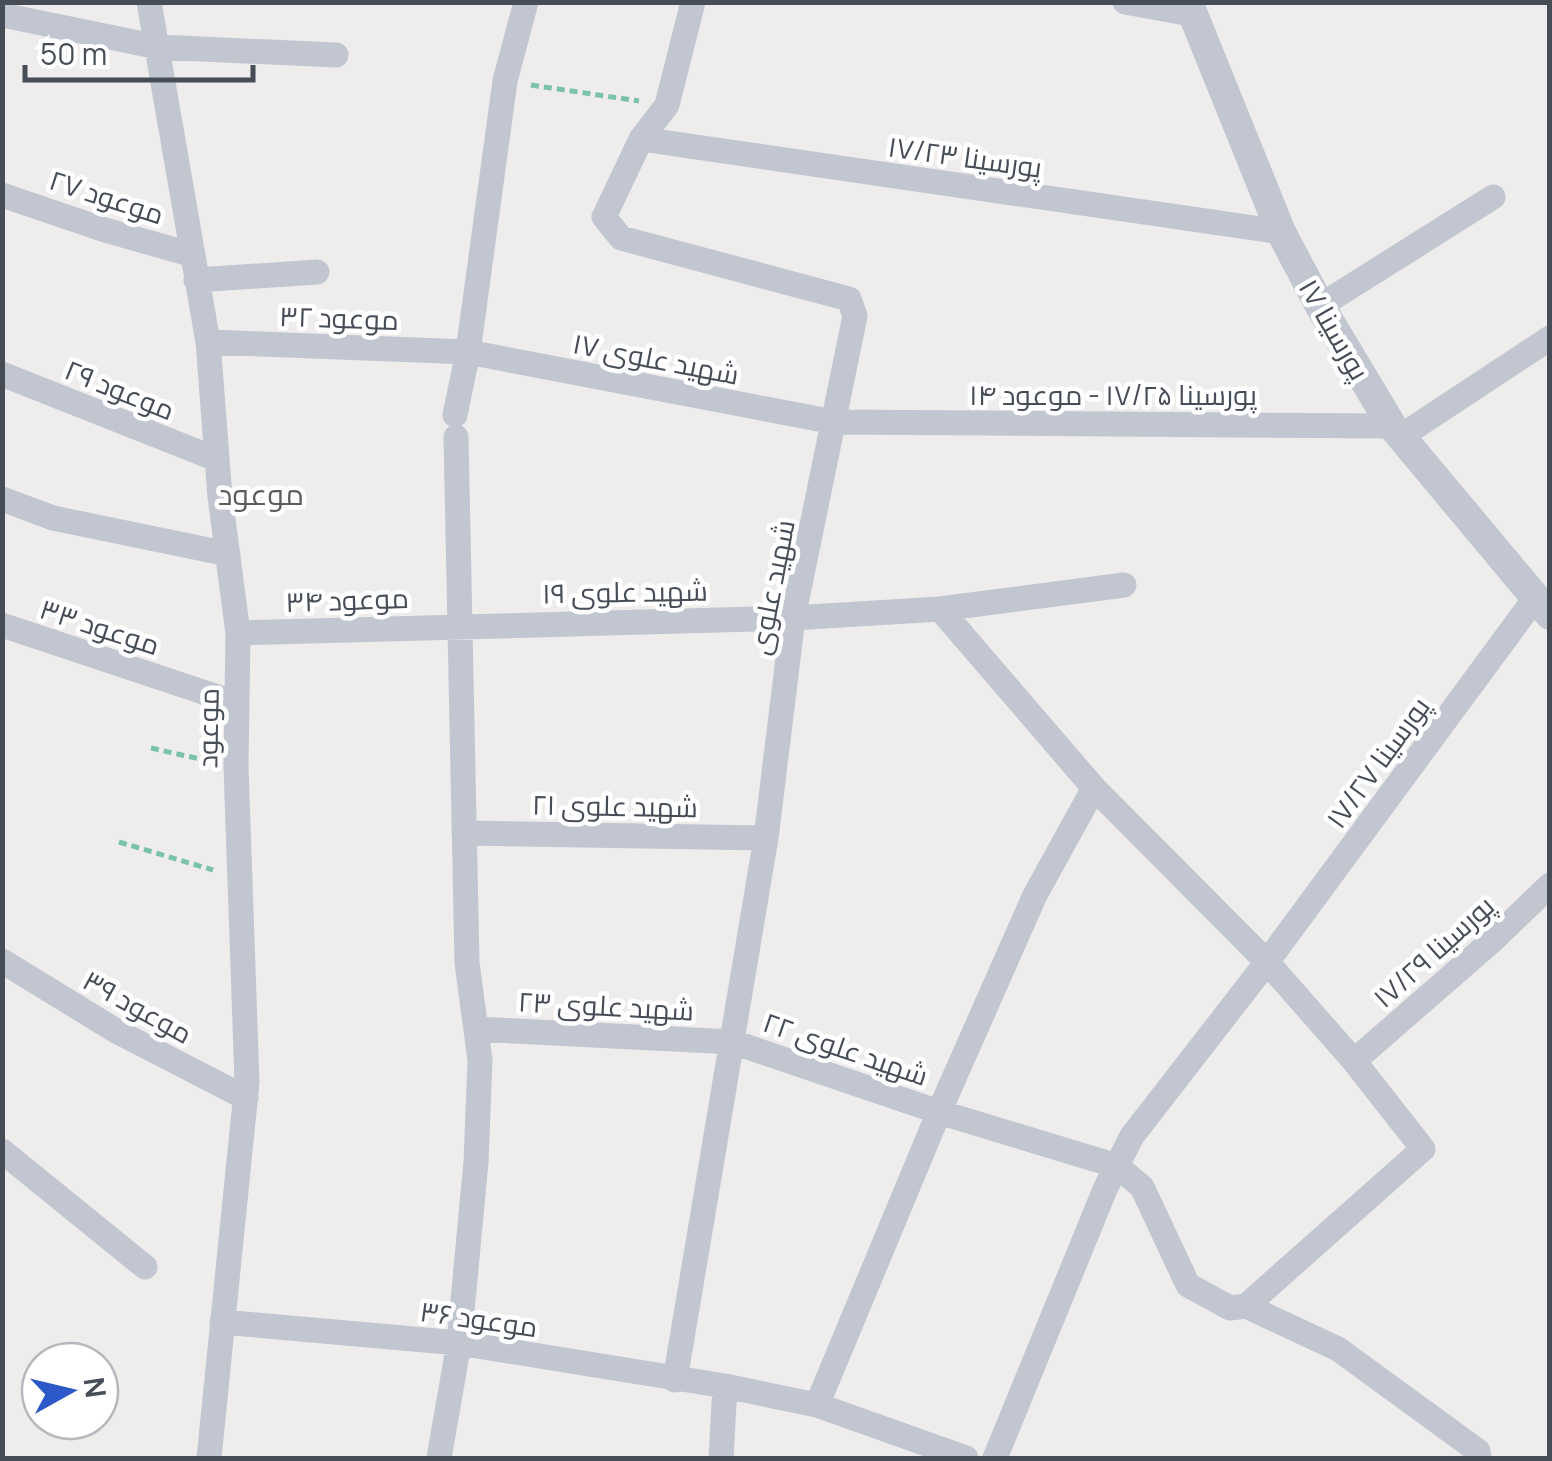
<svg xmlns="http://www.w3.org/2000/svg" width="1552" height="1461" viewBox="0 0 1552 1461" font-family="Manrope,Cairo,sans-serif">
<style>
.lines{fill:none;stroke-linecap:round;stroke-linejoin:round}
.path{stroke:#7bc2aa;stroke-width:5;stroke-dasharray:8 5;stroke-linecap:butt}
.minor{stroke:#c1c6d0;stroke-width:25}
.tertiary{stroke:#c1c6d0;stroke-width:30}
.labels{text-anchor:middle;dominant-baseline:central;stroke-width:9;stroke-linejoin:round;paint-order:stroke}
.street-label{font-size:28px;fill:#474d57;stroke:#fff}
.neighbourhood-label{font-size:30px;fill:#5a5c60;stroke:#fff}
</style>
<rect width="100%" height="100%" fill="#efecec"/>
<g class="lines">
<path class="path" d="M531 85 639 101
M151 748 209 761
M119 842 213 870"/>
<path class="minor" d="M149 2 208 342 220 497 238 633 236 767 247 1082 209 1458
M1125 2 1191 14
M2 15 158 47 336 55
M641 139 1281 232
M2 195 105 230 193 255
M196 280 317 272
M1320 306 1493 197
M208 342 468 352 834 422 1392 426
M2 374 216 459
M455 415 468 352 505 81 526 2
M1403 435 1550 338
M2 499 53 518 228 554
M940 609 1124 585
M2 625 236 703
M238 633 793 618 940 609 1094 788 1267 962 1354 1061 1423 1149 1246 1306 1338 1349 1478 1451 1479 1458
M464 833 766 838
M2 961 118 1032 246 1098
M476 1029 733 1042 939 1112 1117 1166 1142 1187 1188 1285 1230 1308 1246 1306
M1354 1061 1493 940 1550 885
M2 1151 145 1267
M222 1322 459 1343 725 1386 817 1405 966 1458
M675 1380 766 838 793 618 855 316 849 299 621 238 604 217 641 139 667 105 693 2
M817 1405 939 1112 1035 895 1094 788
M439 1458 459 1343 476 1162 480 1060 467 963 456 437
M721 1458 725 1386
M995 1458 1106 1187 1132 1136 1267 962 1536 597"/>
<path class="tertiary" d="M1188 2 1281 232 1320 306 1392 426 1550 615"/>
</g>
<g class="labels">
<g class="street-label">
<text transform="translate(965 156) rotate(8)">پورسینا ۱۷/۲۳</text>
<text transform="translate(107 196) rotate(18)">موعود ۲۷</text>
<text transform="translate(339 317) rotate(2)">موعود ۳۲</text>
<text transform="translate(1335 329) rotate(60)">پورسینا ۱۷</text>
<text transform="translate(656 358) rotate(11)">شهید علوی ۱۷</text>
<text transform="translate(120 389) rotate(22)">موعود ۲۹</text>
<text x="1113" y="394">پورسینا ۱۷/۲۵ - موعود ۱۴</text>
<text transform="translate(771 587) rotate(-79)">شهید علوی</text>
<text transform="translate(625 591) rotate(-1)">شهید علوی ۱۹</text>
<text transform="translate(347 599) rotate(-2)">موعود ۳۴</text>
<text transform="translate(100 626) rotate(18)">موعود ۳۳</text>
<text transform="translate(207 728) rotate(-89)">موعود</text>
<text transform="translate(1377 762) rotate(-54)">پورسینا ۱۷/۲۷</text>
<text transform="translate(615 805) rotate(1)">شهید علوی ۲۱</text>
<text transform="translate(1433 951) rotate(-42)">پورسینا ۱۷/۲۹</text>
<text transform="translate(606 1005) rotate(3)">شهید علوی ۲۳</text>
<text transform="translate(138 1006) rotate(29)">موعود ۳۹</text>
<text transform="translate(846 1048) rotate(19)">شهید علوی ۲۲</text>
<text transform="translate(479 1318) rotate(8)">موعود ۳۶</text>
</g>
<g class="neighbourhood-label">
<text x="261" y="493">موعود</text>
</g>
</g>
<rect width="1552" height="1461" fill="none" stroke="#474d57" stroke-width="10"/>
<g transform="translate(70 1391) rotate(82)"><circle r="48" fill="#ffffff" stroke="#b5b8bc" stroke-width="2.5"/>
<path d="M0-8L18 38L0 25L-18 38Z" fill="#2d59c8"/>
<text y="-15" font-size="28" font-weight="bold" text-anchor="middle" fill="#474d57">N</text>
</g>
<path d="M25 65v15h228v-15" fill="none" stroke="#474d57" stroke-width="5"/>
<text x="40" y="65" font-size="30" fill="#474d57" stroke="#ffffff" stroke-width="8" paint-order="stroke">50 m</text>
</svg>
